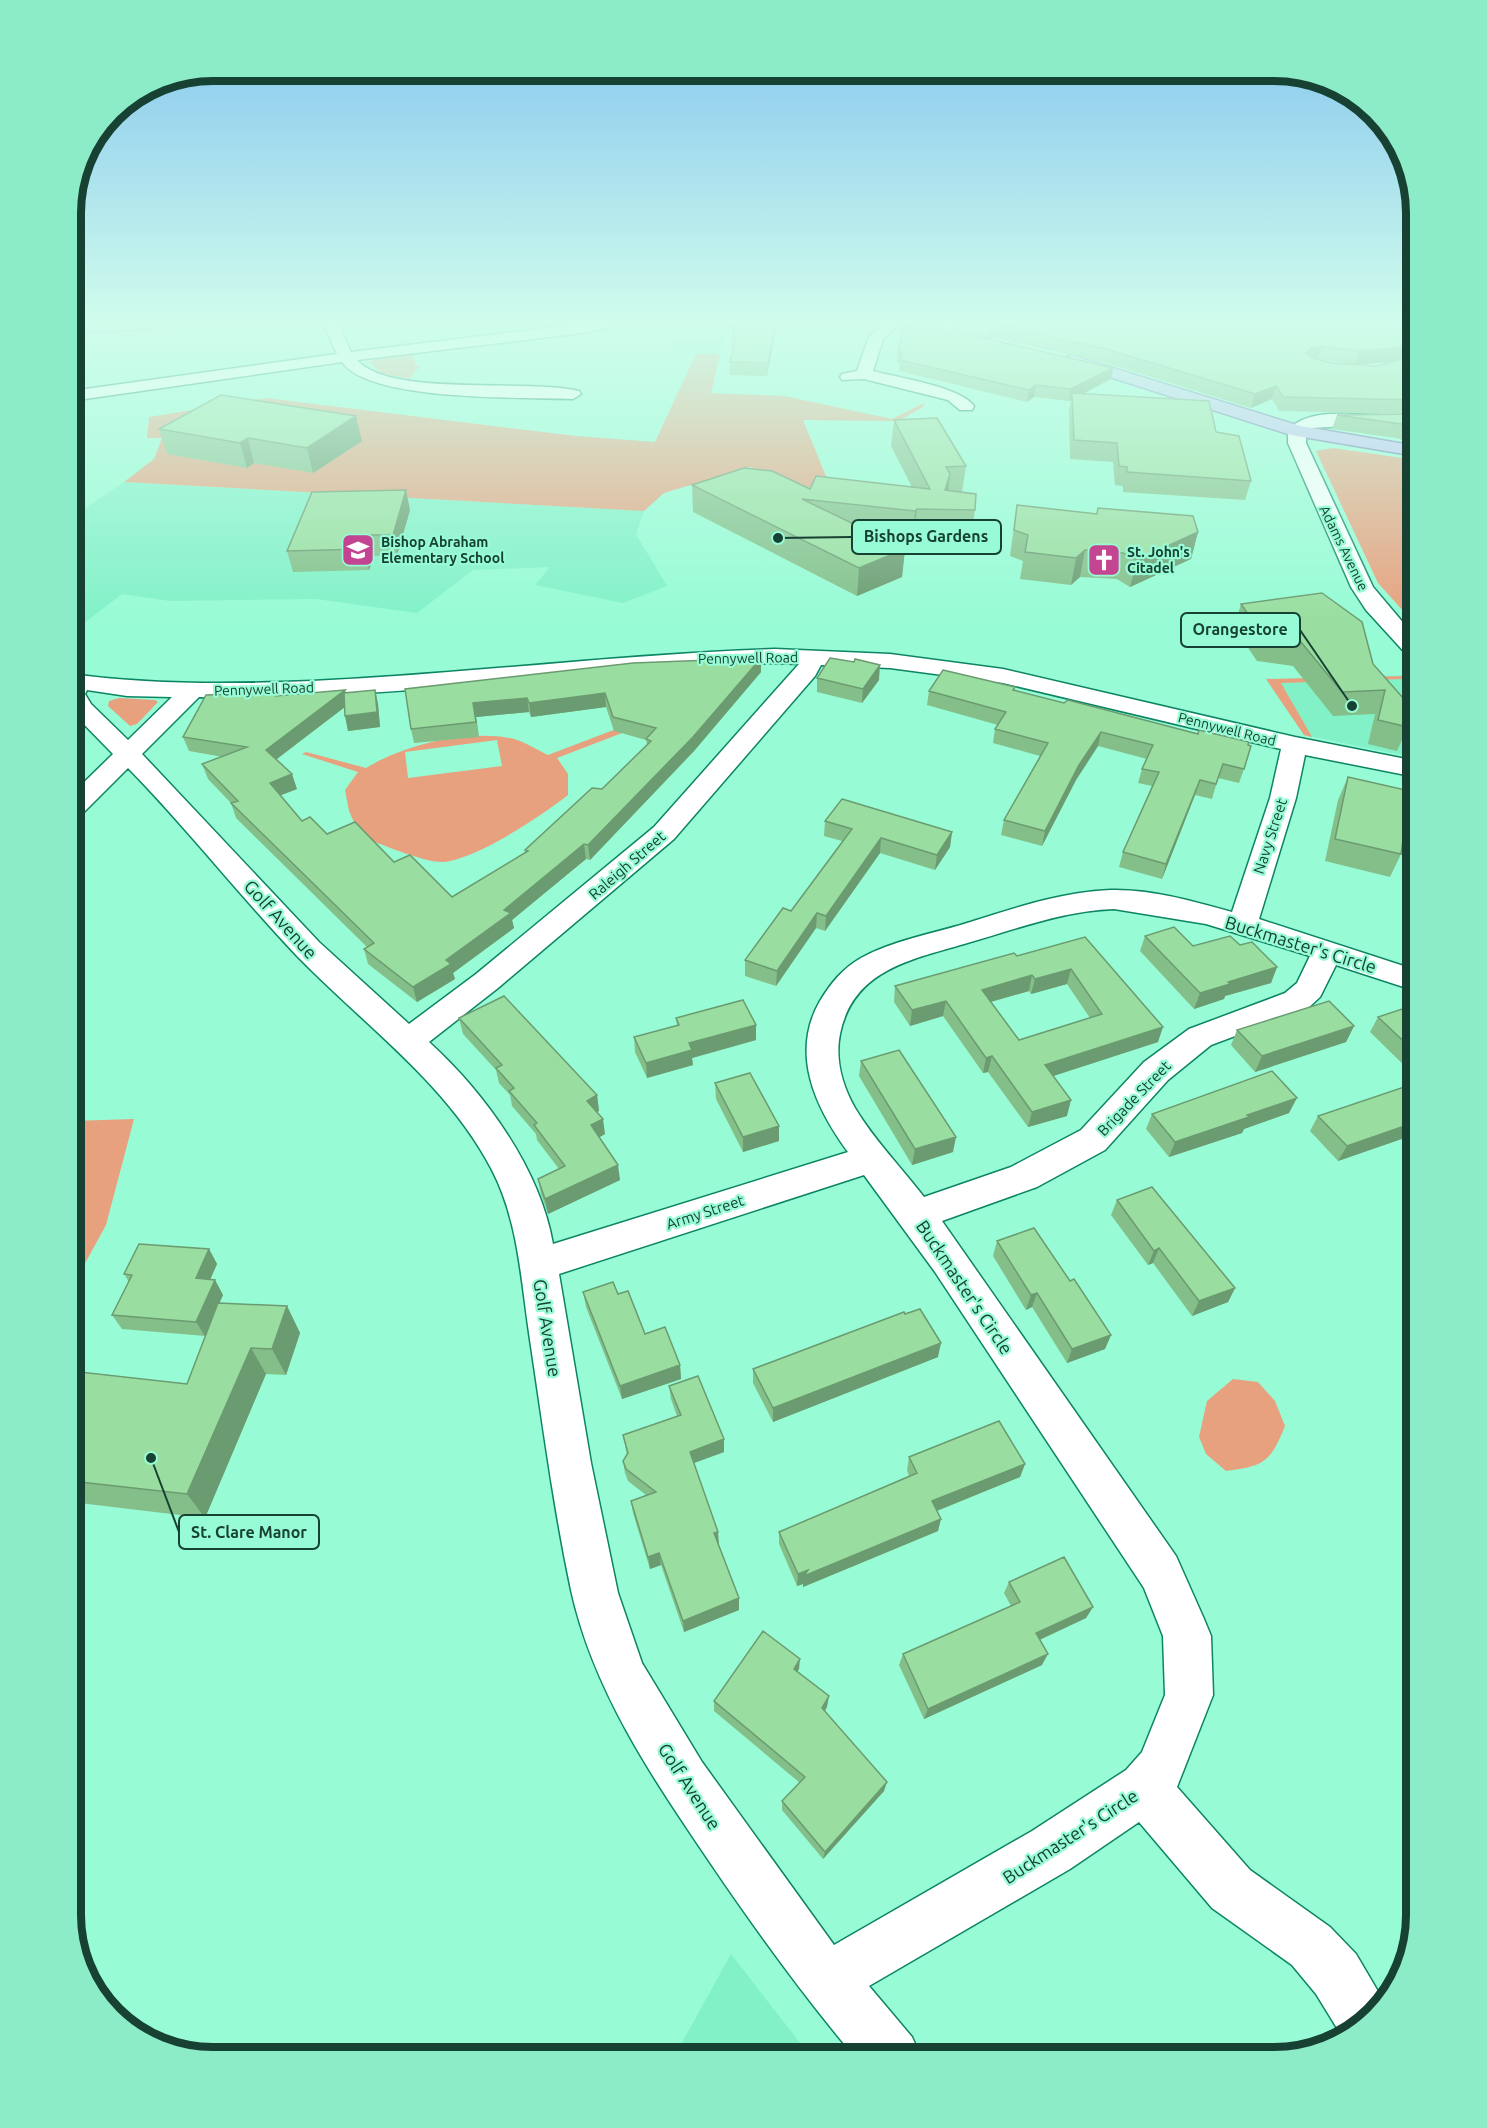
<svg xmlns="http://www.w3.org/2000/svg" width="1487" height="2128" viewBox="0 0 1487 2128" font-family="Ubuntu,sans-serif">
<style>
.built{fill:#82f1c8}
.green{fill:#e7a17e;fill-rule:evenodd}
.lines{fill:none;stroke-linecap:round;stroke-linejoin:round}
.minor-casing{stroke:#0c8564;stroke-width:3}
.major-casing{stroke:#6d76ae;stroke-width:3}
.minor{fill:#fff;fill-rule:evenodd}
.major{fill:#c4bef6;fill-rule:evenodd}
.wall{fill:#84bf8a;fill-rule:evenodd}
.shaded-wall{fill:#6b9b70}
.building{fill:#99dea0;stroke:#6b9b70;stroke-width:1.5;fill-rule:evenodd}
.labels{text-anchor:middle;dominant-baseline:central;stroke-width:4.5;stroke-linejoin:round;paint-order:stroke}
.far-poi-label{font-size:14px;font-weight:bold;fill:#174132;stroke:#97fbd5;text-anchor:start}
.far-street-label{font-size:14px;fill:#174132;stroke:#97fbd5}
.street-label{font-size:15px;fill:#174132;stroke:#97fbd5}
.near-street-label{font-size:18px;fill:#174132;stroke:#97fbd5}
.rim{fill:none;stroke:#174132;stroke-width:8}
.leader{fill:none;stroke:#174132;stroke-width:2}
.callout-dot{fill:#174132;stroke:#97fbd5;stroke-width:2}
.callout{fill:#97fbd5;stroke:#174132;stroke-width:2}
.callout-label{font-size:16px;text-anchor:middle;font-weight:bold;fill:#174132}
</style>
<rect width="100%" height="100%" fill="#97fbd5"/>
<path class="built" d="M344 323H415L351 336Z
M689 323H734L727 328 720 354H668Z
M124 482 644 511 636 534 667 586 623 603 535 585 550 567 473 570 417 613 316 599 170 601 122 594 71 633V599L88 591 71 592V518Z
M1416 675V758L1304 735 1266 679Z
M731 1954 811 2057H674Z"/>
<path class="green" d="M412 353 416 365 420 366 409 379 381 373 369 362 379 357Z
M696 354H720L711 393 784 396 892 419 924 403 923 407 898 421 803 420 834 496 750 467 664 493 644 511 124 482 154 459 162 438H147L149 417 266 398 576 436 655 442Z
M1333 448 1416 460V617L1403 618 1405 613 1378 583 1316 451Z
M1406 676 1404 679 1281 683 1312 737 1304 735 1266 679Z
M119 698 155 700 158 702 137 724 130 726 108 706 109 701Z
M658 713 635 728 557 758 568 774V795C541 816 477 859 443 862 425 863 378 843 360 836L349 811 345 790 358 772 302 754 306 752 366 768C406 744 469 729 514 739 525 742 537 750 548 755ZM497 740 502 766 408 778 405 752Z
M134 1119 106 1225 71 1289V1121Z
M1233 1379 1258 1382 1275 1401 1285 1426C1270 1463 1264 1466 1226 1471L1206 1454 1199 1437 1207 1401Z"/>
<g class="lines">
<g class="minor-casing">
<path id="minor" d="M323 323H338L351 352 588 323 611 324 609 327 583 333 357 360C390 398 530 378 579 391L581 394 573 399C525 397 369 402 342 362L71 401V391L337 354Z
M883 323H900L883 339 873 371C898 378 959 386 974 406L972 410H960L948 400 864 379 842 380 840 377 842 374 857 371 869 337Z
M940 323H957L945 334H935L933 331Z
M1379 415 1385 416 1387 420 1385 424 1311 428 1306 432V443L1373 587 1416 638V658L1408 656 1366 610 1351 587 1288 443V431C1306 407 1352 415 1379 415Z
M775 649 890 654 1003 669 1295 737 1416 761V777L1305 755 1296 798 1259 919 1416 970V991L1336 965 1320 997 1307 1009 1211 1045 1168 1080 1105 1150 1037 1187 942 1221 1176 1556 1204 1619 1211 1636 1213 1695 1177 1787 1250 1870 1330 1927 1356 1954 1383 2000 1347 2036 1340 2033 1316 1994 1292 1965 1212 1908 1139 1822 1070 1869 869 1986 912 2037 921 2057H855C802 1994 755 1929 709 1861 652 1777 593 1690 571 1590 553 1505 542 1419 529 1333 521 1279 518 1220 492 1170 447 1083 364 1025 297 956 239 895 187 828 128 768L80 816 71 818V795L113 754 71 711V674C151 685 231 684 312 681 466 674 620 654 775 649ZM775 663 799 664 654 827 476 974 409 1024 319 942 142 754 199 697C392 701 583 669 775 663ZM821 665 890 668 1003 683 1281 749 1270 798 1232 912C1193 901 1151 889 1111 890 1060 892 1012 909 964 924 930 934 892 941 861 958 842 969 831 983 820 1001 790 1053 815 1107 848 1152L553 1244C540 1169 485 1093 429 1042L498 988 674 839 815 676ZM87 690 127 696 172 697 128 740 91 704 85 694ZM1114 909 1206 924 1310 956 1297 983 1285 993 1189 1029 1144 1062 1081 1130 1011 1167 924 1197C901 1167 874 1140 855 1108 842 1085 835 1059 840 1034 853 970 910 960 964 944 1014 930 1061 911 1114 909ZM864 1175 935 1272 1144 1588 1163 1636 1165 1695 1142 1752 1126 1770 1032 1831 834 1945 702 1762 642 1663 618 1593 591 1463 559 1274Z"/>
</g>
<g class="major-casing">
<path id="major" d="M193 323 186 327 71 333V325Z
M889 323H920L985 336 993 341 985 346 896 327Z
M1071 355 1300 426 1416 446V456L1291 435 1066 363 1063 360Z"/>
</g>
<use href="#minor" class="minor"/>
<use href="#major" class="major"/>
</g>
<path class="wall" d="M690 323H777L767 376 730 375V362L733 352H732V339L734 329 690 326Z
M988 323H1416V444L1396 438 1332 429 1337 415 1416 414 1279 411 1272 399 1251 408 1103 362 987 336ZM1415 355 1416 356 1377 366 1357 365 1389 362ZM1319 359 1350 364 1332 363Z
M914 329 1113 368 1111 379 1083 394 1216 432 1251 481 1245 500 1123 492V486L1115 485 1113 462 1070 459 1069 411 1071 400 1069 401 1034 397 1027 402 899 371 900 363H897L898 352Z
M894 420 966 466 962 492 975 510 971 538 914 537 912 539 877 535 905 549 902 577 857 596 693 512 692 485 810 489 912 487 891 446Z
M159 429 362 441 313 473 254 463 247 468 167 454Z
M1017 505 1198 532 1191 559 1130 587 1117 579 1080 577 1071 585 1020 579 1023 561 1010 556Z
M410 510 397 555 374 556 369 570 293 572 287 551Z
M1241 604 1373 664 1408 727 1397 751 1368 744 1375 714 1333 716 1293 666 1257 661 1234 627Z
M761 658V672L694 751 590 860 586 859 512 920 514 928 453 973 455 979 417 1002 368 964 364 949 367 947 236 818 231 803 208 779 202 764 223 757 189 751 183 737 278 692 279 696 345 690 346 693 375 690 378 704 380 727 348 731 344 707 276 760 297 789 280 795 302 821 327 834 394 862 452 897 525 853V850L602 789 647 745 646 740 614 731 606 707 531 717 529 712 476 717 479 737 414 743 411 729 405 689Z
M817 678 879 680 862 703 817 692Z
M1015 687 1014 691 1064 703 1248 745 1244 769 1239 783 1218 778 1212 799 1195 795 1162 879 1119 867 1123 852 1152 786 1138 783 1142 769 1147 759 1098 746 1076 780 1042 846 1001 835 1004 820 1040 756 993 743 995 729 998 725 927 705 929 691Z
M1348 777 1401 854 1390 877 1325 861 1338 800Z
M825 821 952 832 950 847 935 870 880 853 825 931 816 928 776 986 745 976V960L791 911 842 841 824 836Z
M1145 936 1193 946 1240 945 1277 967 1271 983 1225 996 1224 999 1194 1009 1140 951Z
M1085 937 1158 1042 1053 1076 1067 1116 1028 1127 988 1072 983 1073 943 1016 910 1026 894 1002 895 986 1017 956ZM1067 984 1090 1018 1019 1040 991 1002 1029 991 1031 994Z
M1416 1015V1077L1370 1032 1378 1017Z
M459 1018 597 1095 599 1111 596 1112 605 1134 599 1137 620 1180 548 1214 541 1194 538 1179 559 1169 537 1140 536 1134 512 1106 510 1095 499 1083 496 1070 463 1034Z
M676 1018 756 1040 692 1058 693 1065 647 1078 635 1052 634 1037 677 1025Z
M1354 1026 1346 1042 1255 1072 1231 1045 1237 1030Z
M861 1061 953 1152 912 1165 859 1076Z
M715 1083 779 1126V1141L743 1152 716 1099Z
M1416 1083V1134L1338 1161 1310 1131 1318 1116Z
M1289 1113 1244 1129 1242 1133 1169 1157 1146 1129 1152 1114Z
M1117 1200 1235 1288 1228 1302 1192 1316 1153 1263 1148 1265 1111 1215Z
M997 1241 1070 1281 1111 1335 1105 1349 1067 1363 1032 1307 1026 1310 993 1256Z
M209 1249 217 1264 210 1280H215L223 1295 219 1303 287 1306 300 1333 286 1375 266 1374 205 1518 71 1502V1371L187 1384 212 1319 205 1336 122 1329 112 1315 129 1282 124 1274Z
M583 1292 618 1294 645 1334 680 1365 681 1379 622 1399 586 1307Z
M938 1357 773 1422 753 1383V1369Z
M669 1386 724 1452 694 1463 719 1544H718L739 1598V1610L684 1632 661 1565 650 1569 633 1513 631 1501 646 1495 628 1481 625 1473 623 1461 627 1455 623 1435 677 1416 671 1399Z
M909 1457 1025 1464 1020 1477 937 1511 938 1531 803 1587V1584L797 1586 779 1544V1532L909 1476 907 1470Z
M1009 1582 1093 1607 1086 1618 1040 1640 1042 1665 924 1719 899 1665 903 1654 1011 1606 1004 1593Z
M799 1669 797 1672 827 1707 825 1711 884 1791 823 1859 782 1810V1801L800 1783 714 1711V1701Z"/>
<path class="shaded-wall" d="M775 323H777L767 376 768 363Z
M913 323H914V333L907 329Z
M1416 343V352L1415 355 1389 362 1355 365 1359 351Z
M1322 346 1318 359 1302 366 1306 353 1311 348Z
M1113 368 1111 379 1072 399V393L1071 400 1069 401 1071 389Z
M1036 385 1034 397 1027 402 1029 390Z
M1276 386 1272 399 1251 408 1255 394Z
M356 416 362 441 313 473 307 448Z
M248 438 254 463 247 468 240 443Z
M950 474 947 501 945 490Z
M406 490 410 510 397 555 393 535Z
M917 509 914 537 912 539 915 511Z
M1198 532 1191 559 1130 587 1137 560Z
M369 535 374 556 369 570 364 549Z
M905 549 902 577 857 596 859 568Z
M1085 550 1080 577 1071 585 1076 558Z
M761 658V672L694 751 590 860 588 845Z
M880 665 879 680 862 703 863 689Z
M345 690 349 704 270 764 266 750Z
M375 690 378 704 380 727 348 731 345 716Z
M605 693 606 707 531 717 529 703Z
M527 698 529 712 476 717 479 737 473 703Z
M1101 732 1098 746 1076 780 1042 846 1045 831 1079 765Z
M292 774 297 789 274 798 270 783Z
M1200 780 1195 795 1162 879 1166 864Z
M952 832 950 847 935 870 937 855Z
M881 838 880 853 825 931 826 916Z
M584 844 586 859 512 920 514 928 453 973 455 979 417 1002 413 987 446 960 504 910Z
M817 913 816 928 776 986 777 971Z
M1277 967 1271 983 1225 996 1224 999 1194 1009 1200 993 1228 982Z
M1071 969 1067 984 1031 994 1035 979Z
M1032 975 1029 991 979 1005 982 990Z
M946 1001 943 1016 910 1026 912 1010Z
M756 1025V1040L692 1058 693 1065 647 1078 646 1063 689 1043Z
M1354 1026 1346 1042 1255 1072 1262 1056Z
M1163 1027 1158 1042 1041 1080 1045 1065Z
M992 1056 988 1072 983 1073 986 1058Z
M597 1095 599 1111 589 1117 587 1101Z
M1297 1098 1289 1113 1244 1129 1242 1133 1169 1157 1175 1142 1247 1115Z
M1071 1100 1067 1116 1028 1127 1032 1112Z
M603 1119 605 1134 593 1141 591 1125Z
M1416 1122V1134L1338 1161 1347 1146Z
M779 1126V1141L743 1152V1137Z
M956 1137 953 1152 912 1165 915 1149Z
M618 1165 620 1180 548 1214 545 1199Z
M1159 1248 1153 1263 1148 1265 1154 1251Z
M209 1249 217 1264 204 1293 196 1278Z
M215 1280 223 1295 205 1336 196 1322Z
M1235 1288 1228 1302 1192 1316 1199 1301Z
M1037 1293 1032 1307 1026 1310 1031 1295Z
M287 1306 300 1333 286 1375 272 1349Z
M1111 1335 1105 1349 1067 1363 1072 1349Z
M941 1343 938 1357 773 1422V1408Z
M251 1348 266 1374 205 1518 187 1494Z
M680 1365 681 1379 622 1399 620 1386Z
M724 1439V1452L691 1464 690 1452Z
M1025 1464 1020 1477 929 1514 932 1501Z
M941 1519 938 1531 803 1587V1584L797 1586 798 1574Z
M718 1532 719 1544 714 1545V1533Z
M659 1553 661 1565 650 1569 648 1557Z
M739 1598V1610L684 1632 683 1621Z
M1093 1607 1086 1618 1030 1644 1036 1633Z
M1048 1654 1042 1665 924 1719 928 1709Z
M800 1659 799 1669 793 1679 794 1669Z
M829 1696 827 1707 820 1718 822 1708Z
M887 1782 884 1791 823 1859 825 1852Z"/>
<path class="building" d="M735 323H775L768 363 730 362 736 339H732Z
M905 323H913L907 329 967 334 1113 368 1071 389 1036 385 1029 390 900 360 902 352H898Z
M990 323H1416V343L1394 348 1359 351 1322 346 1311 348 1306 353 1312 358 1332 363 1377 366 1416 355V400L1283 397 1276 386 1255 394 1106 349Z
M1072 393 1209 401 1216 432 1239 436 1251 481 1127 472V467L1119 466 1117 443 1074 440Z
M221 395 356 416 307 448 248 438 240 443 159 429Z
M1416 414V428L1401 424 1337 415Z
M937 418 966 466 946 467 950 474 945 490 976 494 975 510 917 509 915 511 802 499 905 549 859 568 692 485 744 468 772 471 810 489 816 476 930 489 894 420Z
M406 490 393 535H369L364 549 287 551 312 492Z
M1017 505 1097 514 1098 508 1193 516 1198 532 1137 560 1123 553 1085 550 1076 558 1025 552 1028 535 1014 530Z
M1322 593 1362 622 1373 664 1411 707 1408 727 1378 720 1385 690 1342 692 1301 642 1265 638 1241 604Z
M761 658 693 737 588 845 584 844 504 910 511 913 446 960 451 964 413 987 364 949 374 943 231 803 238 801 202 764 247 747 183 737 206 695 278 692 276 696 345 690 266 750 292 774 270 783 302 821 310 817 327 834 355 822 394 862 410 855 452 897 528 851 525 850 592 788 602 789 651 741 646 739 656 728 613 717 605 693 529 703 527 698 473 703 476 722 411 729 405 689 633 663Z
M830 658 854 662 855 659 880 665 863 689 817 678Z
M943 670 1015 687 1013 690 1064 703 1068 700 1198 734 1199 730 1249 742 1248 745 1251 746 1244 769 1223 764 1216 784 1200 780 1166 864 1123 852 1159 772 1142 769 1153 745 1101 732 1079 765 1045 831 1004 820 1048 743 995 729 1006 712 929 691Z
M375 690 377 712 345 716 344 693Z
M1348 777 1410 791 1401 854 1335 839Z
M842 799 952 832 937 855 881 838 826 916 817 913 777 971 745 960 783 908 791 911 852 829 825 821Z
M1174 927 1193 946 1230 936 1240 945 1252 942 1277 967 1228 982 1230 984 1200 993 1145 936Z
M1085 937 1163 1027 1045 1065 1071 1100 1032 1112 992 1056 986 1058 946 1001 912 1010 895 986 1014 953 1017 956ZM1071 969 1102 1014 1019 1040 982 990 1032 975 1035 979Z
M504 996 597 1095 587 1101 603 1119 591 1125 618 1165 545 1199 538 1179 565 1166 534 1125 537 1123 509 1091 514 1088 496 1068 502 1065 459 1018Z
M743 1000 756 1025 689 1043 692 1050 646 1063 634 1037 679 1025 676 1018Z
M1329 1001 1354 1026 1262 1056 1237 1030Z
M1408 1007 1416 1015V1053L1378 1017Z
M899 1050 956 1137 915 1149 861 1061Z
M1272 1071 1297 1098 1247 1115 1249 1117 1175 1142 1152 1114Z
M750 1073 779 1126 743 1137 715 1083Z
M1416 1083V1122L1347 1146 1318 1116Z
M1152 1187 1235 1288 1199 1301 1159 1248 1154 1251 1117 1200Z
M1034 1228 1070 1281 1074 1279 1111 1335 1072 1349 1037 1293 1031 1295 997 1241Z
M139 1244 209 1249 196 1278 215 1280 196 1322 112 1315 132 1275 124 1274Z
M613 1282 618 1294 628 1291 645 1334 665 1327 680 1365 620 1386 583 1292Z
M218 1303 287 1306 272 1349 251 1348 187 1494 71 1481V1371L187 1384Z
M920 1309 941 1343 773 1408 753 1369 904 1312 905 1314Z
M698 1376 724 1439 690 1452 718 1532 714 1533 739 1598 683 1621 659 1553 648 1557 631 1501 656 1492 626 1469 623 1461 628 1453 623 1435 681 1415 669 1386Z
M999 1421 1025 1464 932 1501 941 1519 804 1576 808 1570 798 1574 779 1532 917 1473 909 1457Z
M1064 1557 1093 1607 1036 1633 1048 1654 928 1709 903 1654 1020 1602 1009 1582Z
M763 1631 800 1659 794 1669 829 1696 822 1708 887 1782 825 1852 782 1801 805 1777 714 1701Z"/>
<linearGradient id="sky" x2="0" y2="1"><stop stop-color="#81c2ef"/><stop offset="0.52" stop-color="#d0fdec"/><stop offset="1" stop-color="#d0fdec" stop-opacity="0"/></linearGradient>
<rect width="1487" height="621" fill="url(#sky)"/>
<defs>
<g id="school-square" transform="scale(1.725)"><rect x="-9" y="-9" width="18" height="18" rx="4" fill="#c34490" stroke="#97fbd5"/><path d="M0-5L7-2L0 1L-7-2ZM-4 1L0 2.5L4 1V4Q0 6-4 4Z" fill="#fff"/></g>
<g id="church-square" transform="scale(1.725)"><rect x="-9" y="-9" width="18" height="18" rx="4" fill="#c34490" stroke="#97fbd5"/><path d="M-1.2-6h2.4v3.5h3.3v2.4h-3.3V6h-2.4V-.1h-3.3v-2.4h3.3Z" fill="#fff"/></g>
</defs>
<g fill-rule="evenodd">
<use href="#school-square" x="358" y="550"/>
<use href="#church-square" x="1104" y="560"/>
</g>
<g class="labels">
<g class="far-poi-label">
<text x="381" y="542">Bishop Abraham<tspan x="381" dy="16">Elementary School</tspan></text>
<text x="1127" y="552">St. John's<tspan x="1127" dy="16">Citadel</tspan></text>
</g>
<g class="far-street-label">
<text transform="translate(1344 548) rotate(64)">Adams Avenue</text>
<text transform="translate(748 658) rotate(-1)">Pennywell Road</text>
<text transform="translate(264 689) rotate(-2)">Pennywell Road</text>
<text transform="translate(1227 729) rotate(14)">Pennywell Road</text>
</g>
<g class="street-label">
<text transform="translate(1270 836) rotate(-72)">Navy Street</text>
<text transform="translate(627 865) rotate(-41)">Raleigh Street</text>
<text transform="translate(1134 1098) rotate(-46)">Brigade Street</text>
<text transform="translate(705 1212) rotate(-18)">Army Street</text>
</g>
<g class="near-street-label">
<text transform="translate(281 919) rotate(48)">Golf Avenue</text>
<text transform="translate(1301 944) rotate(17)">Buckmaster's Circle</text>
<text transform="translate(965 1287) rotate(56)">Buckmaster's Circle</text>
<text transform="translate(548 1328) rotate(81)">Golf Avenue</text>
<text transform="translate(690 1786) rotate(57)">Golf Avenue</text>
<text transform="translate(1070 1836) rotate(-33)">Buckmaster's Circle</text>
</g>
</g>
<path d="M0 0H1487V2128H0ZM213 81H1274A132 132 0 0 1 1406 213V1915A132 132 0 0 1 1274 2047H213A132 132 0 0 1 81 1915V213A132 132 0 0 1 213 81Z" fill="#8decc8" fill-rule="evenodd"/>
<path class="rim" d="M213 81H1274A132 132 0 0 1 1406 213V1915A132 132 0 0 1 1274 2047H213A132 132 0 0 1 81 1915V213A132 132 0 0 1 213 81Z"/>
<path class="leader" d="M778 538L852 537M1352 706L1300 630M151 1458L179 1532"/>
<g class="callout-dot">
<circle cx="778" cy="538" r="6"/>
<circle cx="1352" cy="706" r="6"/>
<circle cx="151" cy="1458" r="6"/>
</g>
<g class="callout">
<rect x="852" y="520" width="149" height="34" rx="6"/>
<rect x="1181" y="613" width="119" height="34" rx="6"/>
<rect x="179" y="1515" width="140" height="34" rx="6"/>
</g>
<g class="callout-label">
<text x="926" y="542">Bishops Gardens</text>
<text x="1240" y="635">Orangestore</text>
<text x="249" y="1538">St. Clare Manor</text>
</g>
</svg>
